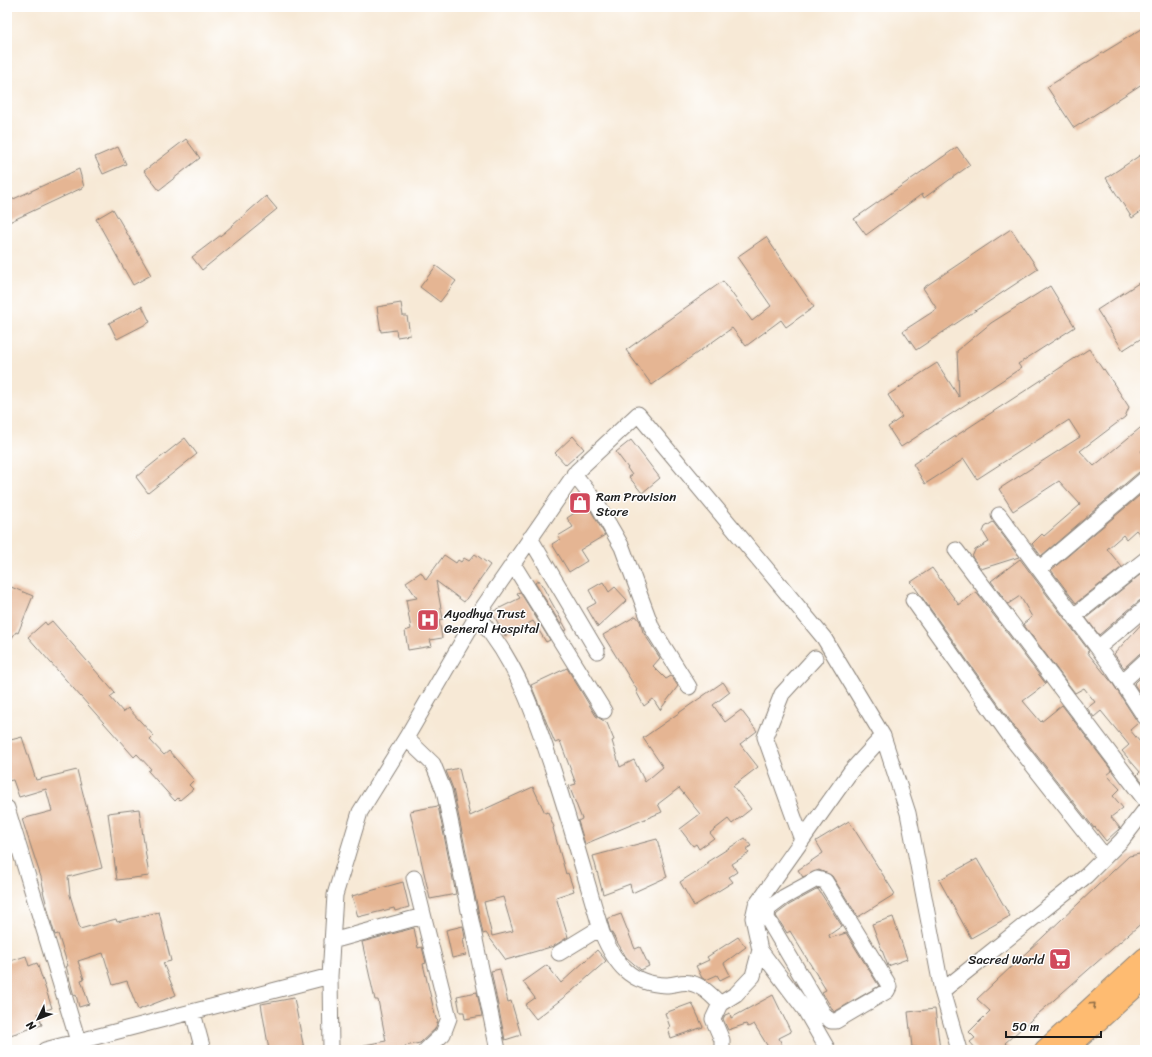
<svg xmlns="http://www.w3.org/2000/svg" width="1152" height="1057" viewBox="0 0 1152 1057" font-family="Sriracha,sans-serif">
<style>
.building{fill:#e5b593;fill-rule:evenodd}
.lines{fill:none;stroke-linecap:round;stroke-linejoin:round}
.minor-casing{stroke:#8a8279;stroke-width:17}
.major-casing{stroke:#8a8279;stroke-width:21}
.minor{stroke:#fff;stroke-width:15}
.major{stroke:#febb71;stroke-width:19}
.oneway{stroke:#8d6c46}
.labels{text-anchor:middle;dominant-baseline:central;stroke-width:3;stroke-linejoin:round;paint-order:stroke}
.poi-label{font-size:13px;fill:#1c1c1c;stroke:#fff;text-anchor:start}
</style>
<rect width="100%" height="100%" fill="#fff"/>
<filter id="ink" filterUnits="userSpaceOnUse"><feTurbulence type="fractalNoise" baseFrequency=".025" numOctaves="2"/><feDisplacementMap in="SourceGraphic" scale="8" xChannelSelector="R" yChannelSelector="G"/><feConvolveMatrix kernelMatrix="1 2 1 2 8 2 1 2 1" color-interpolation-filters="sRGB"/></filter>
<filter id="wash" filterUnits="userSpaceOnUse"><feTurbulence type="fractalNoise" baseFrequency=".012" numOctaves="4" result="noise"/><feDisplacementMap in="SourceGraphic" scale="16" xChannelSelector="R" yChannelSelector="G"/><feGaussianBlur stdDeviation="0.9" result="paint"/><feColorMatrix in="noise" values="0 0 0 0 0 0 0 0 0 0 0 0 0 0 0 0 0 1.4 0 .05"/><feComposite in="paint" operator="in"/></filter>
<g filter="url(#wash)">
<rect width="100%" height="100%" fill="#f7e9d6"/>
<g id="blocks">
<path class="building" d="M1145 27V82L1074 128 1047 87Z
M186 139 200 158 159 190 144 171Z
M118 147 126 164 103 174 95 157Z
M957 147 970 165 924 198 922 194 866 235 854 219Z
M1145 152V209L1132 218 1106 178Z
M79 169 84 187 7 223V202Z
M266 196 277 209 202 270 192 257 225 232Z
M113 209 151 275 133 285 96 219Z
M1011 229 1038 269 916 350 903 331 937 309 923 288Z
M766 237 814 307 786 327 781 320 746 346 732 328 652 385 626 350 723 281 752 321 771 306 737 257Z
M436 266 456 281 440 302 420 287Z
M1145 279V336L1123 350 1097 310Z
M1050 286 1075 327 1018 364 1021 368 901 447 888 427 902 417 888 395 937 363 959 397 957 351 991 323Z
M401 303 403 316H407L410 335 397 337 396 330 381 332 377 307Z
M142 306 150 322 117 339 109 323Z
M1089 349 1103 370 1104 369 1129 407 1125 417 1080 451 1094 466 1145 424V447L1141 451 1145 456V470L1139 472 1041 556 1032 544 1042 534 1044 536 1080 505 1079 503 1059 481 1013 511 999 489 1080 437 1069 420 977 479 964 459 925 484 913 464Z
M573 436 584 449 566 465 555 453Z
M185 438 197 454 148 493 136 477Z
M631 440 660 478 642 493 629 477 632 475 627 468H628L616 452Z
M1145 491V541L1136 530 1126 539 1123 535 1107 549 1122 567 1076 603 1051 570Z
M582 508 584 512 590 509 605 535 580 550 587 561 569 572 552 544 560 539 558 536 573 527 567 518Z
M993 522 1019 557 981 569 972 557 975 550 989 542 983 532 985 527Z
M475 554 490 565 464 602 436 581 443 619 439 620 442 638 430 640 432 646 408 650 405 631 411 629 406 600 417 598 406 582 421 572 426 580 444 555 456 563 458 560 461 562 464 558 469 561Z
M1020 559 1089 651 1087 652 1113 684 1138 723 1130 730 1145 748V785L1137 775 1140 772 1122 751 1129 745 1101 711 1094 717 1087 708 1095 702 1084 688 1075 693 1023 624 1032 617 1020 596 1008 604 991 581Z
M932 568 959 605 976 592 1046 684 1023 701 1041 722 1062 705 1112 771 1107 775 1120 789 1113 796 1123 808 1111 817 1120 828 1106 841 1095 827 1094 828 1019 733 911 582Z
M1145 571V599L1139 601 1099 635 1086 618Z
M539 580 567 630 565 631 535 583Z
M603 582 609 592 615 587 627 600 598 627 587 608 596 603 589 590Z
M11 587 33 596 18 633 16 632 7 645V597Z
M520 592 550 640 546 642 533 621 505 636 492 612 520 598 517 593Z
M636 616 640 621 643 632 660 658 653 666 666 679 671 676 678 686 660 710 653 699 644 706 636 691 637 690 603 635Z
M1145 620V652L1139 654 1124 668 1114 654Z
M52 621 115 693 110 697 123 712 128 708 154 736 150 740 164 755 169 751 194 780 189 785 193 789 180 800 178 798 175 801 148 771 151 769 137 754 134 757 28 637 45 622 47 625Z
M567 668 596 716 607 723 614 740 612 741 620 767 634 760 645 782 663 767 643 738 723 682 730 692 713 705 725 722 741 710 757 731 740 744 758 767 733 786 751 809 732 824 728 819 710 833 714 838 699 849 696 844 693 846 680 829 700 814 679 788 658 804 662 812 585 844 578 821 582 819 569 786 576 784 560 741 555 743 531 685Z
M1145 673V701L1134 684Z
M22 737 36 780 77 770 102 868 68 877 70 895 80 929 116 919 117 922 159 912 171 961 163 963 176 995 138 1010 127 981 113 985 103 953 78 961 84 979 81 980 89 1004 79 1007 76 995 74 996 66 966H68L58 934 55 935 52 925 43 891H44L41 877 22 819 52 811 46 789 19 797 13 780 7 781V741Z
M459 768 470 816 533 787 545 813 548 812 554 827 553 828 566 874 568 873 574 891 556 897 568 937 554 946 506 960 486 933 483 934 453 789 446 771ZM503 897 513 931 492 936 484 902Z
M438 806 456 894 430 899 410 811Z
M139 809 149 876 117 880 108 813Z
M849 821 895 894 858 917 832 876 819 870 803 877 798 870 823 853 816 841Z
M745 838 751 846 746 849 749 853 732 864 737 872 729 877 733 882 694 906 680 882 708 864 707 862Z
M657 839 667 877 632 893 630 884 603 894 593 856Z
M1145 853V920L1005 1043 1011 1050H977L970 1042 975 1038 969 1032 990 1011 977 999 1129 856Z
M977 859 1010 916 971 938 939 880Z
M403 882 409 907 395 911 394 908 358 917 352 896Z
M818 889 842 926 829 935 830 938 846 933 879 986 834 1012 822 992 826 990 790 931 787 933 776 916 777 914 789 905Z
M621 914 635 949 640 947 649 966 641 970 626 957 610 930 607 919Z
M893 917 907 959 888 966 872 924Z
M463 926 465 938 463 939 466 955 452 958 446 930Z
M414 928 418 948 422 947 426 963 423 964 436 1019 438 1021 435 1029 420 1043 405 1046 406 1050H364V1045L386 1041 378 1000H375L362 942Z
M738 937 746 947 724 963 730 975 720 980 717 975 706 980 702 978 696 966 709 960 707 957Z
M597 950 606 961 572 991 536 1019 525 1005 535 998 523 982 547 965 561 983Z
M26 956 29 966 37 963 52 1008 38 1013 42 1025 7 1036V962Z
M500 969 508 1002 511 1001 521 1035 505 1040 491 971Z
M477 992 482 1016 465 1019 464 1012H460L457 996Z
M773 995 791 1032 779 1038 784 1050H770L754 1024 748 1027 746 1024 728 1030 723 1019 725 1015 730 1013 731 1018Z
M294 998 304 1049 269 1050 261 1004Z
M692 1003 703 1027 671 1038 668 1028 670 1027 665 1013Z
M935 1009 940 1050H919L918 1047H912L908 1012Z"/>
</g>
</g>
<g filter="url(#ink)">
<use href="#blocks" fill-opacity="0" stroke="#8a8279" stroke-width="1"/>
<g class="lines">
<g class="minor-casing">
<path id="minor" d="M574 474 596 502 622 547 652 628 689 687
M999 515 1112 667 1145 717
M530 538 597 651
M956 550 1145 800
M513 564 604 711
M1039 569 1145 479
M913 600 1012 739 1105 857
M477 616C518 663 536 718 555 776 572 828 586 880 602 933 615 964 630 984 666 985 673 985 683 981 690 983 702 985 712 996 720 1004
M1074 616 1145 560
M1098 648 1145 608
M1122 682 1145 661
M406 738 433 764 444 791 498 1050
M7 808 78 1041
M802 840 765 737 782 694 815 658
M414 878 449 1018 443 1034 426 1050
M756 905 767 918 825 1016 831 1021H836L887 991 889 987 887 982 825 881 817 879 784 897 768 909 767 918
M332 941 423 916
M760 950 805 1010 828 1050
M559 953 600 928
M942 991 1086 876 1122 840 1145 810
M193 1013 203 1050
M45 1050 330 976
M331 1050 330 976 335 895 360 812 406 738 477 616 577 471 638 414 824 638 883 736 908 813 942 991 959 1050
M722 1050V1040L713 1019 720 1004 736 994 753 976 760 950 753 918 756 905 851 771 883 736"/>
</g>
<g class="major-casing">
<path id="major" d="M1044 1050 1145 957
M1067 1050 1145 979"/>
</g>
<use href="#minor" class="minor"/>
<use href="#major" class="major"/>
</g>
<defs><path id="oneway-chevron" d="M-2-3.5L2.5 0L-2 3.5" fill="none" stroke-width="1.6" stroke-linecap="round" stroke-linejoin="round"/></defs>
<use class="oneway" href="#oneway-chevron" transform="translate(1093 1005) rotate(-43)"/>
</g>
<defs>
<g id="shop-square" transform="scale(1.15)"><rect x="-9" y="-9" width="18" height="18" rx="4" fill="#d1495b" stroke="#fff"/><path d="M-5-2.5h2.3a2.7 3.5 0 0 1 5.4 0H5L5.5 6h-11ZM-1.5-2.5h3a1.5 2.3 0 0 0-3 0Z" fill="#fff"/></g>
<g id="hospital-square" transform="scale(1.15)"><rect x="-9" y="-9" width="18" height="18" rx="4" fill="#d1495b" stroke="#fff"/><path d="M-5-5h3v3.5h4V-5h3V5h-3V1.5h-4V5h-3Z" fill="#fff"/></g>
<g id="supermarket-square" transform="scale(1.15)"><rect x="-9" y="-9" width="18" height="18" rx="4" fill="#d1495b" stroke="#fff"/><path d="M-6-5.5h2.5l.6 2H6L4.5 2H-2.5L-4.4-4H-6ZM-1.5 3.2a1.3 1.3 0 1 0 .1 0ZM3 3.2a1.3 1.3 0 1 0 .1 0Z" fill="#fff"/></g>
</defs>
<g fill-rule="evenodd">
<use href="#shop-square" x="580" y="503"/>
<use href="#hospital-square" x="428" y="620"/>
<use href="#supermarket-square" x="1060" y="959"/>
</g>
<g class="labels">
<g class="poi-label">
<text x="596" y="496">Ram Provision<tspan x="596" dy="15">Store</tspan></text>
<text x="444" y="613">Ayodhya Trust<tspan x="444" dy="15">General Hospital</tspan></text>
<text x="1044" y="959" text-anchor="end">Sacred World</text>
</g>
</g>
<rect width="1152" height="1057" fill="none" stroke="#fff" stroke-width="24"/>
<g transform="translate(38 1019) rotate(227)" stroke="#ffffff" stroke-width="3" paint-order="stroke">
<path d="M0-3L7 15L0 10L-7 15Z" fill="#1c1c1c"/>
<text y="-6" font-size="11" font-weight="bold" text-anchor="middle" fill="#1c1c1c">N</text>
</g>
<path d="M1006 1031v6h95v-6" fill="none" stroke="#1c1c1c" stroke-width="2"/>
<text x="1012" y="1031" font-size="12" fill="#1c1c1c" stroke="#ffffff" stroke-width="3" paint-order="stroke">50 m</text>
</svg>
